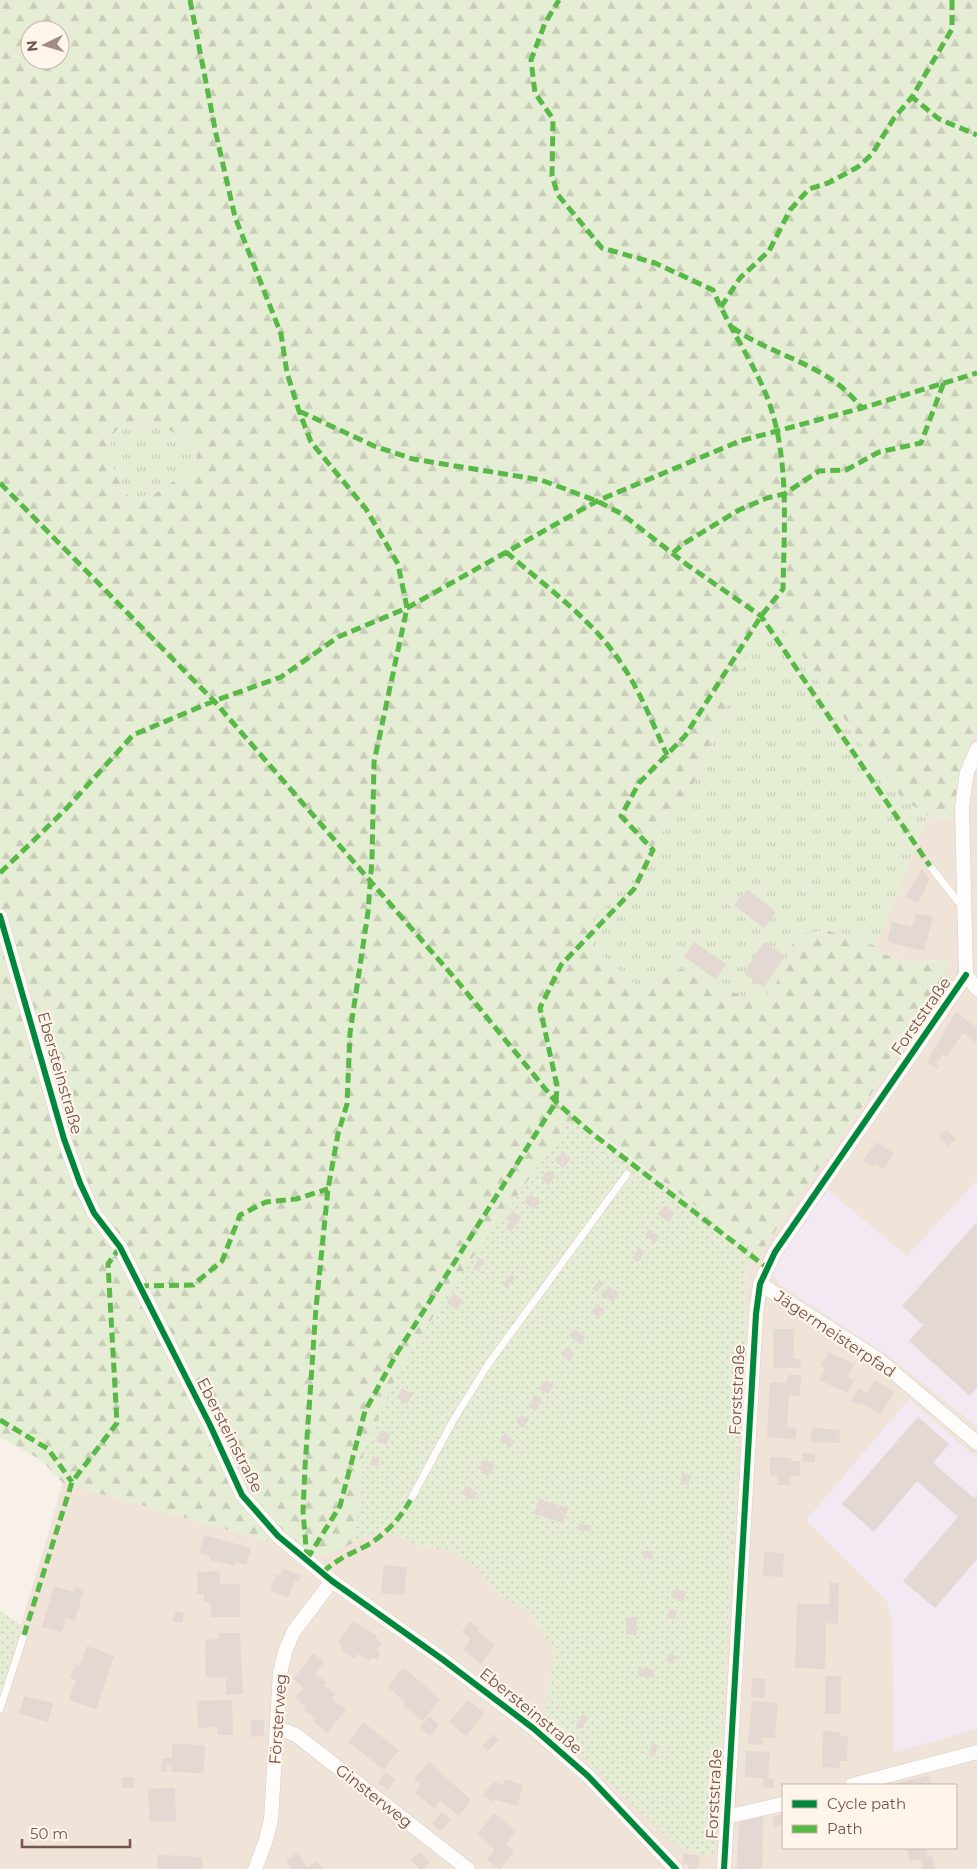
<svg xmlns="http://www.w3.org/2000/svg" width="977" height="1869" viewBox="0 0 977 1869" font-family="Montserrat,sans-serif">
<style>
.residential{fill:#f0e3d7;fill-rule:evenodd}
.education{fill:#f2e9f2}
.grass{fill:url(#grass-tufts)}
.forest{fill:url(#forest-firs);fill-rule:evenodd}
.park{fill:url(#park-dots)}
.building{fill:#e3d8d2}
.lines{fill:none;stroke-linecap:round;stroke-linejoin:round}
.lane-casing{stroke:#d6ccc7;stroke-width:8}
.street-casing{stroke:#d6ccc7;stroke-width:15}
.path{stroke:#dad0ce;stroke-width:2.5;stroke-dasharray:1 4;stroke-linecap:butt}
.lane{stroke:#fefdfc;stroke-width:7}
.street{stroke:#fefdfc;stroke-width:14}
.quiet{stroke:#58b947;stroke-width:5;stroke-dasharray:10 5;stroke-linecap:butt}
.cycleway-casing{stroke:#fff5eb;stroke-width:9}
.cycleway{stroke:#00873e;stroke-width:6}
.labels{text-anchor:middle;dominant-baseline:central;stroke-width:4.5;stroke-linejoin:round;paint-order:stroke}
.street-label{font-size:16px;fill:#75554a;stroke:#fff5eb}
</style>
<defs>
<pattern id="grass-tufts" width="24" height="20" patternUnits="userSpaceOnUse" patternTransform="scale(1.25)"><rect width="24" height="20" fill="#e5edd5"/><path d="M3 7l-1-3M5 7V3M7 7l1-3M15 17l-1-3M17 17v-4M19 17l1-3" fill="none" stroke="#c8cdb8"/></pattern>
<pattern id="forest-firs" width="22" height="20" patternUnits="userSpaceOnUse" patternTransform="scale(1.25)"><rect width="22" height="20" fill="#e5edd5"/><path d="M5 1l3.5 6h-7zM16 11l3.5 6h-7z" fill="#c8cdb8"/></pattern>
<pattern id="park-dots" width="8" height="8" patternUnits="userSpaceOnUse" patternTransform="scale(1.25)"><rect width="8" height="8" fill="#e5edd5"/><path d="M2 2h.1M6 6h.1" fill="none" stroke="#c8cdb8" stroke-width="1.8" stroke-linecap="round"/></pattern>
</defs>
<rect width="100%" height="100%" fill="#f7f1ea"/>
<path class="residential" d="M977 729V1869H0V1696L63 1483 278 1544 362 1538 381 1530 412 1543 455 1552 481 1572 503 1598 530 1613 555 1651 544 1719 746 1320 744 1292 747 1267 759 1254 932 1007 935 960 913 963 883 954 876 946 928 816 952 819 960 767ZM783 1785H956V1848H783Z"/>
<path class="education" d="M977 1180V1427L891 1358 780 1285 773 1275 771 1265 828 1190 907 1256Z
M909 1399 977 1458V1729L894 1753 892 1623 887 1601 806 1520Z"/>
<path class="grass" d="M148 419 184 438 197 455 195 467 148 498 131 499C116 482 96 438 125 424 131 421 141 421 148 419Z
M779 621 868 754 902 798 928 816 876 946 826 930 796 935 773 991 755 1002 681 969 654 985 640 988 593 948 591 922 637 871 697 778 755 635Z"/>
<path class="forest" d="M0 0H977V729L960 767 952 819 928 816 902 798 868 754 779 621 755 635 697 778 637 871 591 922 593 948 640 988 654 985 681 969 755 1002 773 991 796 935 826 930 876 946 883 954 913 963 946 960V970L932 1007 759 1254 595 1130 363 1456 355 1542 326 1556 278 1544 63 1483 41 1460 0 1437ZM30 30H60V60H30ZM148 419 184 438 197 454 195 467 148 498 131 499C116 482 96 438 125 424 131 421 141 421 148 419Z"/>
<path class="park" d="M579 1120 759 1254 747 1267 744 1292 746 1320 715 1853 706 1855 680 1849 544 1719 555 1651 530 1613 503 1598 481 1572 454 1552 412 1543 381 1530 355 1542 363 1456 393 1383 448 1292 570 1122Z
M0 1611 21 1625 0 1696Z"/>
<path class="building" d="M922 868 930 879 918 903 906 897Z
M747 889 776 912 764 928 734 905Z
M916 913 933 917 924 951 887 942 892 922 912 927Z
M694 942 726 964 716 979 684 957Z
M764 942 785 956 764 987 744 973Z
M956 1012 977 1028V1040L975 1042 963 1033 946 1057 943 1054 936 1064 939 1067 937 1069 927 1062Z
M946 1129 956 1139 948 1146 939 1136Z
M877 1142 894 1154 883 1169 876 1164 873 1167 863 1160Z
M562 1152 571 1159 563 1168 555 1161Z
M548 1170 555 1176 548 1185 541 1179Z
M530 1194 540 1201 534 1209 524 1202Z
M665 1205 675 1213 669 1222 658 1214Z
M513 1211 521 1218 511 1231 506 1227 510 1222 507 1219Z
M977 1222V1388L970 1396 909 1341 923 1325 902 1306Z
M650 1229 660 1237 655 1243 645 1235Z
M639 1248 645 1252 638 1262 632 1258Z
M479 1258 484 1261 478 1271 473 1268Z
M511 1274 515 1277 507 1288 503 1285Z
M599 1280 603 1283 597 1292 592 1289Z
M608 1286 619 1293 613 1302 606 1297 604 1299 601 1296Z
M454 1293 463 1300 457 1310 447 1302Z
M597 1304 605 1310 599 1318 591 1312Z
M574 1329 585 1337 581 1344 569 1336Z
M773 1329H794V1359H801L800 1368H773Z
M567 1347 575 1354 569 1361 561 1355Z
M828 1352 854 1364 848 1377 854 1380 848 1393 819 1380 825 1368 821 1366Z
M788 1375H802L799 1396 789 1395 787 1427 797 1428 796 1439 767 1437 770 1382 787 1383Z
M546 1380 554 1385 548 1394 539 1389Z
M875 1380 894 1392 880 1414 861 1403 859 1406 851 1401 859 1388 867 1393Z
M402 1388 413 1394 407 1404 397 1398Z
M535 1395 542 1400 535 1411 528 1406Z
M521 1415 529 1420 523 1428 516 1422Z
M918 1417 949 1444 933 1463 974 1498 977 1494V1559L935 1608 903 1581 958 1517 917 1481 874 1532 842 1504Z
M813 1428 840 1430 839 1443 810 1442Z
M381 1430 391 1434 386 1445 376 1441Z
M505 1433 515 1441 510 1448 500 1439Z
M802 1453 815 1454V1462H802Z
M372 1456 380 1459 378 1466 370 1464Z
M770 1457 791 1458V1461H800V1476H791L790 1485H777V1476L770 1475Z
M485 1459 495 1466 488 1476 478 1468Z
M682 1474 691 1475 689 1485 680 1484Z
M466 1486 478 1493 473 1500 462 1494Z
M539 1499 568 1508 563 1523 534 1514Z
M579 1524 591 1525 590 1531 578 1530Z
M204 1535 251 1548 246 1565 235 1562 234 1566 210 1560 211 1556 199 1553Z
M643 1551H653V1559H643Z
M764 1552 784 1553 783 1577 763 1576Z
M384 1565 407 1567 404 1595 381 1593Z
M283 1568 301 1575 299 1582 295 1581 288 1597 270 1590 276 1574 280 1576Z
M220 1571V1584H240V1617H211L210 1602H204V1594H197V1572Z
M830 1582 839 1583 838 1624 826 1623 825 1669 795 1668 797 1604H829Z
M54 1586 73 1592 75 1587 84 1590 75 1621 66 1618 62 1632 42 1627Z
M675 1588 686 1593 683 1602 671 1597Z
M670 1609 677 1611 674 1620 667 1617Z
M176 1611 184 1613 182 1623 173 1621Z
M626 1617H637L636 1635 626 1634Z
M353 1621 376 1635V1638L382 1643 377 1650 380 1655 377 1659 371 1658 369 1661 360 1654 353 1658 341 1649 343 1646 338 1642Z
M470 1621 479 1628 477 1631 495 1645 481 1664 463 1650 471 1639 462 1632Z
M218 1633H240L243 1694 226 1695V1678L206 1677 205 1640 219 1639Z
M87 1646 114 1656 96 1709 69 1700 76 1680 70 1678 75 1664 80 1666Z
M313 1653 324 1662 315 1673 326 1682 324 1685 336 1694 332 1699 346 1710 327 1733 314 1722 316 1719 304 1710 306 1707 295 1698 304 1688 293 1679Z
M669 1653 676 1656 673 1664 666 1661Z
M403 1667 440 1699 423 1721 403 1705 405 1702 388 1687Z
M639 1667 655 1670 654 1678 638 1676Z
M825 1676H841V1714H825Z
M752 1678 766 1679 764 1698 751 1697Z
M24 1696 53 1703 48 1722 19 1714Z
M232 1700 233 1735H218L217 1727 198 1728 197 1701Z
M468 1700 484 1713 466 1736 449 1722Z
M752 1701 778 1703 775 1738 763 1737 762 1745 748 1744Z
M582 1714 588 1717 582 1729 576 1725Z
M429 1716 439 1725 430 1736 420 1728Z
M251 1720H264V1736L251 1737Z
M363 1722 399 1750 384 1770 348 1742Z
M823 1731 840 1732V1736L848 1737 847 1761H840V1768L822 1767Z
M493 1734 499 1739 488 1751 482 1746Z
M652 1743 658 1745 655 1756 649 1755Z
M172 1744 205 1745 204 1773 171 1772 172 1765H167V1772H161L162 1758H172Z
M746 1751 770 1752 768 1779H774V1788L763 1787V1778L745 1777Z
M429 1762 471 1800 459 1816 440 1800 434 1808 415 1793 421 1785 414 1779Z
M386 1772 395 1780 388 1790 378 1783Z
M929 1775 932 1785H891Z
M122 1777H134V1788H122Z
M505 1779 523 1785 517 1806 494 1799 493 1802 483 1795 494 1782 504 1785Z
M175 1788 176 1821 150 1822 148 1789Z
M442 1812 451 1819 441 1831 432 1824Z
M494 1813 516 1831 506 1844 514 1851 500 1869 487 1860 495 1850 477 1835Z
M783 1814V1824L775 1827 772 1817Z
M763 1816 762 1869H737L739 1822Z
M69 1829 70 1838H61V1830Z
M907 1848H926L928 1857 932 1855 935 1869H923L920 1859 910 1861Z
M420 1852 430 1863 423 1869H419L411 1860Z
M297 1853 308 1867 317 1861 323 1869H292L286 1861Z
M684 1853 700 1856 697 1869H688L689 1865 682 1863Z
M157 1855 202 1857 203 1869H157Z"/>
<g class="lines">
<g class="lane-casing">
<path id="lane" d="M930 866 964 909
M412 1497 454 1419 489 1363 627 1174
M0 1709 24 1635"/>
</g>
<g class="street-casing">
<path id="street" d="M977 749 967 772 962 807 966 975 977 989
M0 916 64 1139 80 1183 94 1213 120 1247 210 1425 242 1495 278 1536 332 1581 442 1659 533 1728 588 1776 676 1869
M760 1284 879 1360 977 1443
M278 1728 296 1735 468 1869
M852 1785 977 1752
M726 1817 783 1804
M255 1869 265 1843 271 1820 280 1673 286 1649 294 1631 332 1581
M724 1869 756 1314 760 1284 775 1252 966 975"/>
</g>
<path class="path" d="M975 1767 977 1773"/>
<use href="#lane" class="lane"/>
<use href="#street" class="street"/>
<path class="quiet" d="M190 0 216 134 235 217 281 334 287 373 299 411 311 442 366 509 398 564 407 608 374 762 372 859 368 912 350 1033 347 1104 338 1134 328 1189 316 1308 305 1467 303 1511 307 1559
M952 0V29L912 97 939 119 977 135
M721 307 740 278 769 251 790 210 809 189 828 183 858 167 872 154 894 118 912 97
M732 327C759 347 792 356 821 373 838 382 850 394 862 408
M299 411 374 446 413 459 541 480 597 501 622 514 686 564 761 616 930 866
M0 483 214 701 458 982 556 1102 589 1131 766 1267
M506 552C544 585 594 621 621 663 640 691 653 724 667 755
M673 553 683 544 739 510 767 498 784 494 819 471 846 470 879 452 921 443 944 382
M0 873 65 810 133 735 214 701 281 677 338 637 407 608 597 501 740 441 862 408 977 373
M139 1286 193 1285 222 1261 240 1215 266 1202 296 1199 328 1189
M0 1420 48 1449 72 1482
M307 1559 340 1506 365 1411 397 1353 556 1102 557 1086 540 1008 561 965 634 889 653 850 621 816 639 783 685 736 761 616 783 589C784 523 791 448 762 385 747 353 727 323 713 290L655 263 602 248 558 195 552 176 553 119 535 93 531 60 545 23 559 0
M323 1572C339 1558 348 1555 366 1546 385 1535 402 1517 412 1497
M24 1635 72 1482 117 1423 108 1264 120 1247"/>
<g class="cycleway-casing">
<path id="cycleway" d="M0 916 64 1139 80 1183 94 1213 120 1247 210 1425 242 1495 278 1536 332 1581 442 1659 533 1728 588 1776 676 1869
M724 1869 756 1314 760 1284 775 1252 966 975"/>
</g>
<use href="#cycleway" class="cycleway"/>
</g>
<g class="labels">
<g class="street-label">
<text transform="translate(921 1016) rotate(-55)">Forststraße</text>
<text transform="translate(60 1073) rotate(74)">Ebersteinstraße</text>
<text transform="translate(835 1334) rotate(34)">Jägermeisterpfad</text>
<text transform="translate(737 1390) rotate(-87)">Forststraße</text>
<text transform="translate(230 1435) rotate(63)">Ebersteinstraße</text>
<text transform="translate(531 1711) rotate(39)">Ebersteinstraße</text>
<text transform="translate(278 1719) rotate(-86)">Försterweg</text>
<text transform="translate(714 1794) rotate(-87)">Forststraße</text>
<text transform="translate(374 1796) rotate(38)">Ginsterweg</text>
</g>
</g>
<rect x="782" y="1784" width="175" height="65" fill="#fff5eb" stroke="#c8b5ab"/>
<rect x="792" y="1800" width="25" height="8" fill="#00873e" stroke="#c8b5ab"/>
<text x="827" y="1809" font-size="15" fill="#75554a">Cycle path</text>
<rect x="792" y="1825" width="25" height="8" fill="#58b947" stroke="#c8b5ab"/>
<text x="827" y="1834" font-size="15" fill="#75554a">Path</text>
<g transform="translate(45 45) rotate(265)"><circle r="24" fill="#fff5eb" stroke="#c8b5ab"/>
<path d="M0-4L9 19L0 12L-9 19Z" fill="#a28c82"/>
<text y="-8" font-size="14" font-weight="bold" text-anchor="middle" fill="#75554a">N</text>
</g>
<path d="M22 1839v8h108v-8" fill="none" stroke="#75554a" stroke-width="2.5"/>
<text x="30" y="1839" font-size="15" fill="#75554a" stroke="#fff5eb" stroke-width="4" paint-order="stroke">50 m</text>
</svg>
